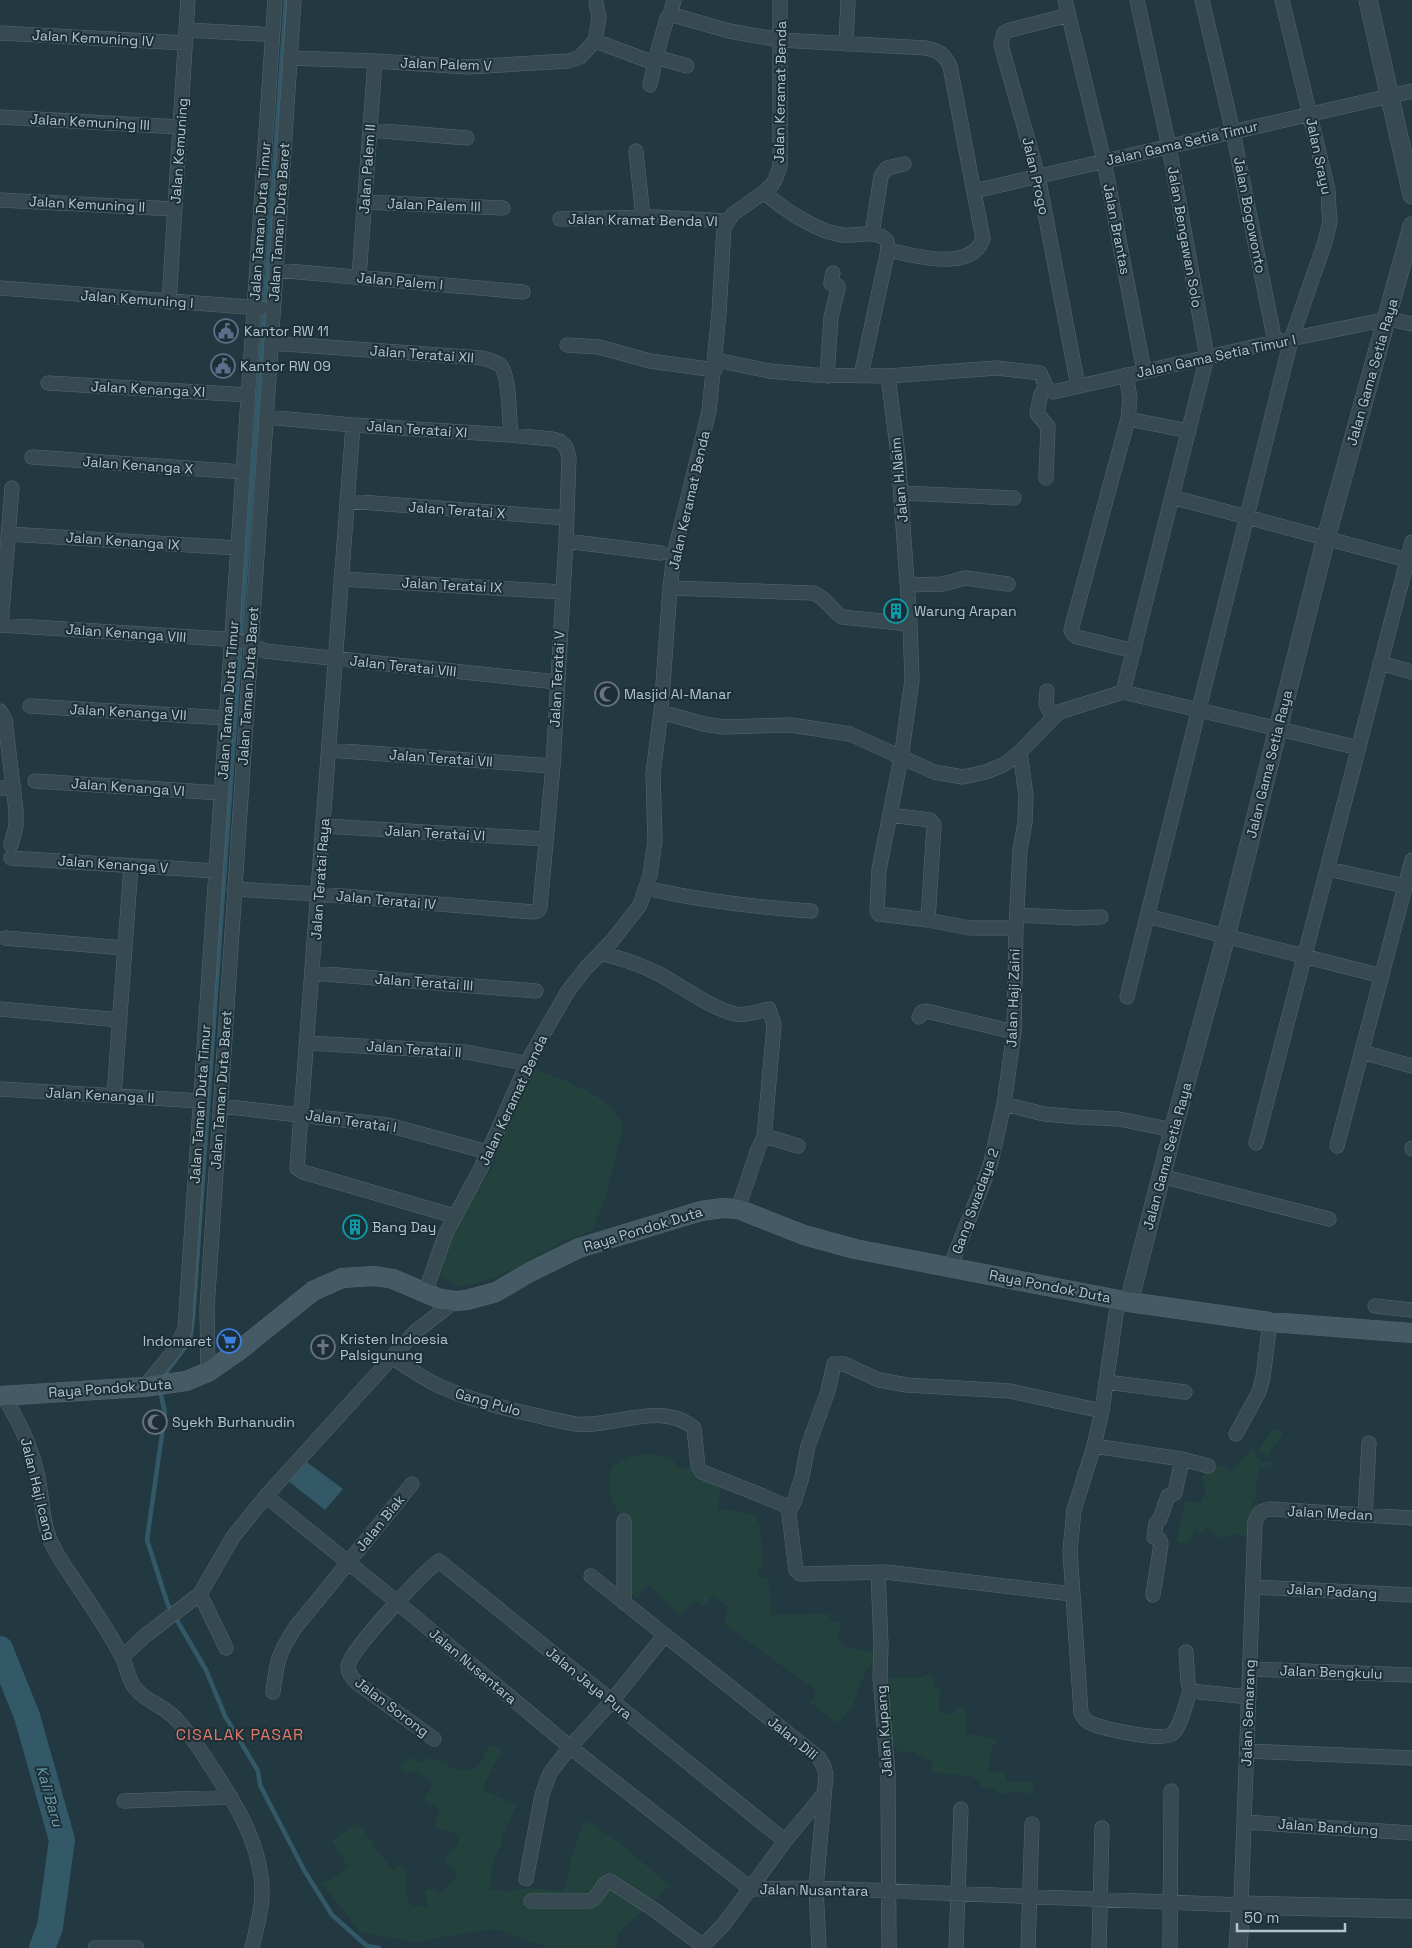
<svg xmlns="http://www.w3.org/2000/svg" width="1412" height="1948" viewBox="0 0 1412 1948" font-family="'Space Grotesk',sans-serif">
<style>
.green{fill:#24423d}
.water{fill:#335968}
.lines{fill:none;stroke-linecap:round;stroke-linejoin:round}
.stream{stroke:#335968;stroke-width:4.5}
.river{stroke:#335968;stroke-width:26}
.minor-casing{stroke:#55676f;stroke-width:15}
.tertiary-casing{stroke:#55676f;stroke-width:19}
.secondary-casing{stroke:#55676f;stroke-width:20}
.minor{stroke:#374a51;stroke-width:14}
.tertiary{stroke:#374a51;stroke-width:18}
.secondary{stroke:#445a65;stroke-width:19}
.labels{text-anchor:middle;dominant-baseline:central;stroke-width:4;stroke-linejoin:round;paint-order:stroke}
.street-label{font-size:14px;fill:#b3c4cc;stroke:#1c2f36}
.poi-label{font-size:14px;fill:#b3c4cc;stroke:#1c2f36;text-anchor:start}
.water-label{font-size:15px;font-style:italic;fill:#699cae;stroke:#1c2f36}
.quarter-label{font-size:16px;letter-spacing:1px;fill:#e27a6a;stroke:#1c2f36}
</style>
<rect width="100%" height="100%" fill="#223942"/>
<path class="green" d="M535 1069C565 1082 610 1093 623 1126L605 1198 592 1231 561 1242 511 1270 482 1282 458 1287 442 1276 443 1262 452 1234 494 1164 509 1116Z
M1273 1428 1283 1433 1268 1456 1259 1450Z
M1254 1447 1257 1458 1263 1462 1269 1461 1271 1464 1270 1467H1259L1258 1480 1254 1489 1256 1491V1500L1250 1507 1256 1509 1246 1537 1236 1533 1220 1538 1208 1528 1201 1532 1195 1530 1189 1542 1181 1543 1177 1541 1185 1501 1201 1503 1206 1491 1201 1477 1217 1464 1232 1471Z
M648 1454C660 1456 673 1457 679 1468L696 1469V1477L722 1484 718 1508 754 1515 760 1525 763 1564 758 1572 761 1578 769 1579 771 1615 827 1614 832 1620 840 1623 838 1642C849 1652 862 1648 875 1653L877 1659C861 1671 861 1687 853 1704 850 1711 843 1717 838 1723L809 1702 815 1697V1690L725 1624 726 1612 729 1607 713 1595 704 1606 693 1601 680 1615 648 1584 637 1598 619 1583 622 1515C608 1503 607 1483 612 1466L633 1456Z
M928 1674 934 1677 935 1688H941L938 1705 940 1713 949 1715 956 1712 957 1708H965L967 1734 995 1738 996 1744 992 1746 988 1769 990 1772 1005 1773 1006 1779 1009 1782H1033V1791L1028 1792 1029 1795 1018 1791 998 1794 993 1789 981 1786 979 1781 971 1776 932 1772 933 1763 913 1751 899 1752 886 1735 884 1678 923 1677Z
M488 1746 497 1747 501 1752 483 1786 485 1791 517 1805 504 1832 501 1845 493 1860 490 1889 506 1892 527 1888 564 1891 570 1863 583 1824 589 1822 621 1844 670 1886 618 1933 616 1948H549L497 1929 459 1934 416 1942 360 1932 321 1882 328 1881 347 1869 348 1866 332 1841 358 1823 373 1843 374 1848 393 1870 401 1865 406 1868 407 1899 413 1906 428 1907 425 1892 428 1889H433L441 1894 457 1876 455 1870 445 1862 446 1856 450 1851H454L459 1840 454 1833 434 1826 439 1814 438 1808 424 1801 434 1781 413 1771 409 1773 400 1769 405 1760 412 1758 418 1762 430 1758 446 1763 452 1769 474 1770 483 1760Z"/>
<path class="water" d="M304 1460 343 1489 325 1510 287 1480Z"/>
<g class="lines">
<path class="stream" d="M162 1378 190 1341 193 1319 286 0
M160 1390 165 1413 147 1540 168 1605 206 1670 225 1716 258 1771 260 1785 304 1870 332 1915 367 1946 379 1948"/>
<path class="river" d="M0 1649 27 1716 62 1840 50 1927 42 1948"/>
<g class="minor-casing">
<path id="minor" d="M1065 0 1104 161 1144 371
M1202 0 1233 132 1275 342
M670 15 674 0
M1069 15 1010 30 1004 33 1001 45 1038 176 1078 386
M186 30 261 34
M0 33 186 43
M595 41 649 61H653L656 57 667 18 673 15 729 31 781 40 926 48C939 51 944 54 950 66L983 239C970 273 914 255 888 250
M595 41 599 18 596 3
M846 44 848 0
M290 58 375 61 468 67 568 61 580 57 595 41
M650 85 656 57 687 66
M0 117 180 127
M370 130 467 138
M636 151 643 217
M974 191 1412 91
M764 192C783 209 817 232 843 235 858 237 875 228 887 241L888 250 861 375
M0 200 175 209
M364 202 503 208
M560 219 656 217 727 221
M872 234 881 176 887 168 904 164
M276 270 523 292
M359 277 375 61
M0 288 261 308
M169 302 188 0
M271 343 482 358C488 360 495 361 500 365 510 374 509 420 511 435
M567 345 599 347 650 361 715 370
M716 360 769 371 814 375 888 376 898 455 910 624 912 680 901 758 879 870 877 911 879 914 928 920 970 928H1016
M1126 375 1130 398 1128 419 1071 630 1073 634 1077 637 1134 651
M827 376 831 317 838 289V286L831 283 833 273
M888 376 997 368 1040 373 1046 387
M48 383 248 395
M1046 387 1053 392 1275 342 1388 319 1412 324
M1128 419 1189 431
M353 425 297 1168 303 1172 454 1216
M32 457 243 472
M1046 478 1048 427 1037 413 1041 394 1046 387
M901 493 1014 498
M1172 497 1407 560
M347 501 567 518
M8 534 238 548
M566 541 661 553
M341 579 563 592
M908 585 943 584 965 578 1008 584
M670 588 813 593C826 597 831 610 842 617L910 624
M0 625 224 639 245 642 265 651 557 682
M1 625 12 488
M1380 663 1412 672
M1047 691 1046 704 1053 717
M1123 692 1207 357 1169 147 1137 0
M1123 692 1359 748
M30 706 226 718
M0 711 5 720 16 811V826L11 845
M661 712 704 724 724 727 791 725 850 734 934 772 963 777 986 772 1005 764 1020 752 1059 712 1123 692
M329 750 553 766
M35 781 221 793
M0 788H14
M890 815 930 820 934 825 928 920
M323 826 546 839
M11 858 216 871
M1328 869 1405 886
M646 888C701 901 755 907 811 911
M234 889 319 894 533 912 538 911 540 907 553 766 566 541 569 458 566 447 560 441 552 439 511 435 353 425 266 417
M1017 915 1077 918 1101 917
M1147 916 1382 976
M5 938 125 948
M600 953C620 958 640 964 659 974 683 987 708 1007 735 1014 745 1016 759 1011 769 1009L774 1025 764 1138
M313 973 536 991
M1127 997 1291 340 1325 242 1330 222 1329 210 1328 190 1282 0
M0 1009 120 1020
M919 1017 922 1012 926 1011 1014 1032
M308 1043 466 1052 519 1062
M1362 1052 1412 1066
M0 1089 201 1101
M114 1096 131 866
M1004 1104 1044 1114 1078 1117 1119 1119 1173 1130
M220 1106 388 1125 480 1150
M1256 1143 1412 542
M1337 1146 1412 860
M1412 1149V1148
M1161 1176 1329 1219
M738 1209 758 1149 763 1139 772 1138 798 1146
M950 1267 990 1166 1004 1104 1014 1032 1016 928 1020 850 1025 822 1026 796 1020 752
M425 1293 446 1233 481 1168 530 1057 568 991 586 968 612 941 640 905 650 875 655 841 653 773 661 712 670 588 674 555 709 411 719 313 724 227 733 214 764 192 772 185 776 178 780 166V0
M1118 1300 1102 1411 1094 1446 1074 1510 1070 1551 1081 1713C1084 1718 1086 1722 1092 1724 1105 1729 1162 1742 1172 1734 1181 1727 1186 1702 1190 1691L1249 1697
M1375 1306 1412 1310
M392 1357C408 1368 425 1380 444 1388 473 1401 504 1408 535 1415 548 1418 562 1422 576 1424 614 1428 661 1400 694 1428L698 1466 702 1472 763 1496 788 1507 796 1570 800 1574 886 1572 1072 1594
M208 1372 207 1308 294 0
M1106 1382 1185 1392
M144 1387 174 1351 185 1329 275 0
M3 1395C19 1422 32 1447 38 1478 43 1501 42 1527 54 1548 60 1560 68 1571 76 1583 91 1605 110 1633 122 1657 127 1667 128 1679 135 1688 146 1702 165 1706 177 1720 190 1734 200 1749 210 1765 236 1804 262 1845 262 1893 262 1911 256 1930 252 1948
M1236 1434 1259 1392 1263 1377 1270 1322
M1094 1446 1182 1459 1208 1466
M266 1496 397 1602 570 1747 751 1889 816 1888 1241 1905 1255 1522 1260 1512 1269 1509 1412 1518
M789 1511 794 1502 802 1477 808 1446 828 1391 834 1364H844L879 1380 907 1385 1010 1391 1102 1411
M1365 1515 1369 1443
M624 1521V1603
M878 1572 881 1645 880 1676 888 1775 889 1948
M591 1576 819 1758 824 1767 826 1775 816 1888 819 1948
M1253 1587 1412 1595
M200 1594 226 1648
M1153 1595 1161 1544 1160 1540 1154 1537 1156 1523 1160 1519 1168 1496 1175 1493 1182 1459
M1186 1652 1188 1682 1190 1691
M122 1657 146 1635 200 1594 233 1537 266 1496 415 1332 455 1301
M1250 1669 1412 1675
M273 1692C277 1661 278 1654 295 1628L412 1484
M434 1739 360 1685C354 1680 348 1675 348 1666 350 1650 424 1572 439 1561L785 1841
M1247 1751 1412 1758
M124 1801 231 1797
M1244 1822 1412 1833
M526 1879 542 1795 550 1773 570 1747 611 1702 664 1636
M531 1901H589C600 1898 600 1884 610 1881L656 1911 703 1946 724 1924 785 1841 823 1795
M95 1948H137
M956 1948 961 1809
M1028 1948 1032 1824
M1099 1948 1102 1828
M1170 1948 1171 1791"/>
</g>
<g class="tertiary-casing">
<path id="tertiary" d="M1368 0 1412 195
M1129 1302 1173 1130 1226 936 1326 538 1412 226
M1238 1948 1241 1905 1412 1909"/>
</g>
<g class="secondary-casing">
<path id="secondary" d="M0 1396 144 1387 186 1381 208 1372 241 1349 313 1291 342 1278 375 1276 393 1279 440 1299 455 1301 467 1300 496 1292 530 1272 579 1248 701 1211 723 1208 738 1209 804 1235 855 1249 1129 1302 1270 1322 1412 1333"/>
</g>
<use href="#minor" class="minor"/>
<use href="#tertiary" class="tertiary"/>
<use href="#secondary" class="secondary"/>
</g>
<defs>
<g id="civic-ring" transform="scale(1.25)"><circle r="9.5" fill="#1c2f36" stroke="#5c6f8a" stroke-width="1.5"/><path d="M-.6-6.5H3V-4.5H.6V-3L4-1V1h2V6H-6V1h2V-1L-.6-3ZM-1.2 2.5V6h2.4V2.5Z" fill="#5c6f8a"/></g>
<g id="building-ring" transform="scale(1.25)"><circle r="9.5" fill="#1c2f36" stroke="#0f9aa8" stroke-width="1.5"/><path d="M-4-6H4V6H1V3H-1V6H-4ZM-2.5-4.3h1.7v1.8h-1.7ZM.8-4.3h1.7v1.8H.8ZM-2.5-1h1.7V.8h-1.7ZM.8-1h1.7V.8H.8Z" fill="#0f9aa8"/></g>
<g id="mosque-ring" transform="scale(1.25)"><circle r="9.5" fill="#1c2f36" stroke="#6b7280" stroke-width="1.5"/><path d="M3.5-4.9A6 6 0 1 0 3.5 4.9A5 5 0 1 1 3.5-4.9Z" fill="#6b7280"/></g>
<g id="supermarket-ring" transform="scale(1.25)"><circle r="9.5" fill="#1c2f36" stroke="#3f7fe0" stroke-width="1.5"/><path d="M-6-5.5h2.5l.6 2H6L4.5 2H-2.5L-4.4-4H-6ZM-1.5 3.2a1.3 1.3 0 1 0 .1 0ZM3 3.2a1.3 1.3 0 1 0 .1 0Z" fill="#3f7fe0"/></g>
<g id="church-ring" transform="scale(1.25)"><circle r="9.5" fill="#1c2f36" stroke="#6b7280" stroke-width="1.5"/><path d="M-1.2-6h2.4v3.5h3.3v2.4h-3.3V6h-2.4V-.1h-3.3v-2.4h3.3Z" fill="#6b7280"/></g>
</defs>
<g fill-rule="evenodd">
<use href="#civic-ring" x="226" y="331"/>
<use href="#civic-ring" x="223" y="366"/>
<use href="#building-ring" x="896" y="611"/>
<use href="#mosque-ring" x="607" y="694"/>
<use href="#building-ring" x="355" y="1227"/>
<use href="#supermarket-ring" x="229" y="1341"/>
<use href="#church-ring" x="323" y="1347"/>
<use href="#mosque-ring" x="155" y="1422"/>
</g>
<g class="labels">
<g class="street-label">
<text transform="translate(93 38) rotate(3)">Jalan Kemuning IV</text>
<text transform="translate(446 64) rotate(2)">Jalan Palem V</text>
<text transform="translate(780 92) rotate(-89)">Jalan Keramat Benda</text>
<text transform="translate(90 122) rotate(3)">Jalan Kemuning III</text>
<text transform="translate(1182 143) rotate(-13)">Jalan Gama Setia Timur</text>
<text transform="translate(179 151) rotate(-86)">Jalan Kemuning</text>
<text transform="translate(1319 156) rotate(78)">Jalan Srayu</text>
<text transform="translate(367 169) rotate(-86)">Jalan Palem II</text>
<text transform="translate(1036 176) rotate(77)">Jalan Progo</text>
<text transform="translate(87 204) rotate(3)">Jalan Kemuning II</text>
<text transform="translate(434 205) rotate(2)">Jalan Palem III</text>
<text transform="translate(1250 215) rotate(79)">Jalan Bogowonto</text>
<text transform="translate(643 220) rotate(1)">Jalan Kramat Benda VI</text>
<text transform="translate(260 221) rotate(-86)">Jalan Taman Duta Timur</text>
<text transform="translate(279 222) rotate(-86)">Jalan Taman Duta Baret</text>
<text transform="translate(1117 229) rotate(79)">Jalan Brantas</text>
<text transform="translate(1185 237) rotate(80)">Jalan Bengawan Solo</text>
<text transform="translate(400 281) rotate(5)">Jalan Palem I</text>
<text transform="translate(137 299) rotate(4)">Jalan Kemuning I</text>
<text transform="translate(422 354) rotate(4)">Jalan Teratai XII</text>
<text transform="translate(1216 356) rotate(-12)">Jalan Gama Setia Timur I</text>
<text transform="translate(1372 372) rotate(-74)">Jalan Gama Setia Raya</text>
<text transform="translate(148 389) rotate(3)">Jalan Kenanga XI</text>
<text transform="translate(417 429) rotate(4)">Jalan Teratai XI</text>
<text transform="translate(138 465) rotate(4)">Jalan Kenanga X</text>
<text transform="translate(899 480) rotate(-95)">Jalan H.Naim</text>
<text transform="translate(689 500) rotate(-77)">Jalan Keramat Benda</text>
<text transform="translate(457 510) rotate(4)">Jalan Teratai X</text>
<text transform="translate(123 541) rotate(4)">Jalan Kenanga IX</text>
<text transform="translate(452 585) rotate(3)">Jalan Teratai IX</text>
<text transform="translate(126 633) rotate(4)">Jalan Kenanga VIII</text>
<text transform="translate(403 666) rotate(6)">Jalan Teratai VIII</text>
<text transform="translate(557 679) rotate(-87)">Jalan Teratai V</text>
<text transform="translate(248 686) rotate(-86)">Jalan Taman Duta Baret</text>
<text transform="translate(228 700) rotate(-86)">Jalan Taman Duta Timur</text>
<text transform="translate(128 712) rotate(3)">Jalan Kenanga VII</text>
<text transform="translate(441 758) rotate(4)">Jalan Teratai VII</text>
<text transform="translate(1269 764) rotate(-76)">Jalan Gama Setia Raya</text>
<text transform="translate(128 787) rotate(4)">Jalan Kenanga VI</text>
<text transform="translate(435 833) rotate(3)">Jalan Teratai VI</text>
<text transform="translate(113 864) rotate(4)">Jalan Kenanga V</text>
<text transform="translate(320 879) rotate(-86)">Jalan Teratai Raya</text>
<text transform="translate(386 900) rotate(5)">Jalan Teratai IV</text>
<text transform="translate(424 982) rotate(4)">Jalan Teratai III</text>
<text transform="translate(1013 998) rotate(-88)">Jalan Haji Zaini</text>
<text transform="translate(414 1049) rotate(4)">Jalan Teratai II</text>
<text transform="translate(221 1090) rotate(-86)">Jalan Taman Duta Baret</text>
<text transform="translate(100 1095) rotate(3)">Jalan Kenanga II</text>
<text transform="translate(513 1100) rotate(-65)">Jalan Keramat Benda</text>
<text transform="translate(200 1104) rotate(-86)">Jalan Taman Duta Timur</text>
<text transform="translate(351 1121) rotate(8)">Jalan Teratai I</text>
<text transform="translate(1167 1156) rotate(-75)">Jalan Gama Setia Raya</text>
<text transform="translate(975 1201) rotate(-70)">Gang Swadaya 2</text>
<text transform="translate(643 1229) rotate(-17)">Raya Pondok Duta</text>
<text transform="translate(1050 1286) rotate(11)">Raya Pondok Duta</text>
<text transform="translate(110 1388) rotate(-4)">Raya Pondok Duta</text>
<text transform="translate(488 1402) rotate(16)">Gang Pulo</text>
<text transform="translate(38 1489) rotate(76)">Jalan Haji Icang</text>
<text transform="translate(1330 1513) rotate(3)">Jalan Medan</text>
<text transform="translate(380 1523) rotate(-51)">Jalan Biak</text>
<text transform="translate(1332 1591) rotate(3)">Jalan Padang</text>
<text transform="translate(473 1666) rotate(40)">Jalan Nusantara</text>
<text transform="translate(1331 1672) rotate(2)">Jalan Bengkulu</text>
<text transform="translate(589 1683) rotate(39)">Jalan Jaya Pura</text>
<text transform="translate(392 1707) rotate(37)">Jalan Sorong</text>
<text transform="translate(1248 1713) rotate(-88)">Jalan Semarang</text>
<text transform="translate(884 1731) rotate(-94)">Jalan Kupang</text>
<text transform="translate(793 1738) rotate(39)">Jalan Dili</text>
<text transform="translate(1328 1827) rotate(4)">Jalan Bandung</text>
<text transform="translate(814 1890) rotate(1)">Jalan Nusantara</text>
</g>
<g class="poi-label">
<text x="244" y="331">Kantor RW 11</text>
<text x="240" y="366">Kantor RW 09</text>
<text x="914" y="611">Warung Arapan</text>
<text x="624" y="694">Masjid Al-Manar</text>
<text x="372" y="1227">Bang Day</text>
<text x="340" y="1339">Kristen Indoesia<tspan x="340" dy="16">Palsigunung</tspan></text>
<text x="212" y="1341" text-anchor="end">Indomaret</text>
<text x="172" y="1422">Syekh Burhanudin</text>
</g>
<g class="water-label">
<text transform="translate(50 1796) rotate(74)">Kali Baru</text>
</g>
<g class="quarter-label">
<text x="240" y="1734">CISALAK PASAR</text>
</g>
</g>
<path d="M1237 1923v8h108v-8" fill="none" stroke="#b3c4cc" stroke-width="2.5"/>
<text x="1244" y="1923" font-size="15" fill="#b3c4cc" stroke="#1c2f36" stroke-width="4" paint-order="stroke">50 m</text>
</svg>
